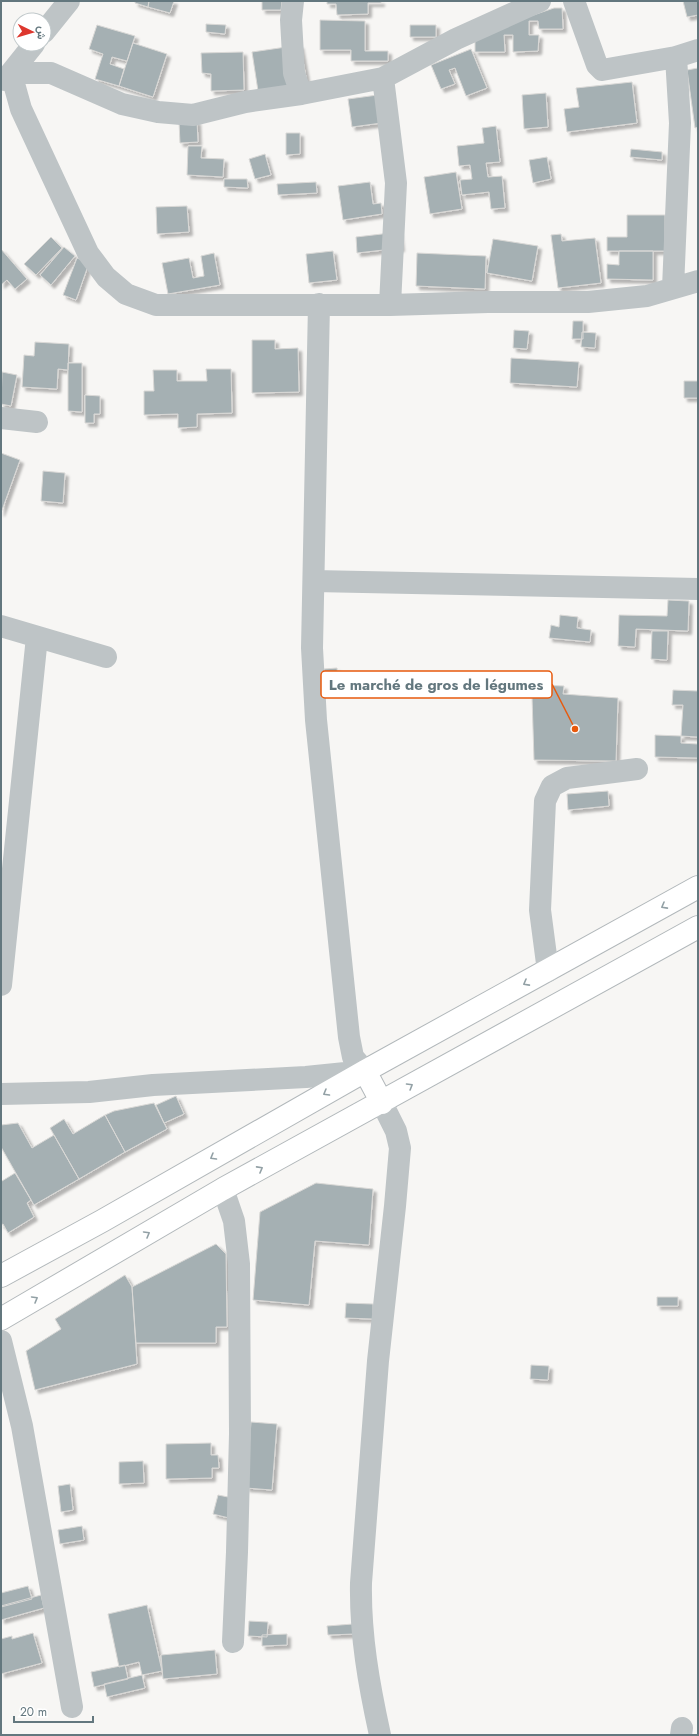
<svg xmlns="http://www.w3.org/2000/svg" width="699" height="1736" viewBox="0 0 699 1736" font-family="Jost,Vazirmatn,sans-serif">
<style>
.building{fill:#a5b0b3;stroke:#d9d8d6;filter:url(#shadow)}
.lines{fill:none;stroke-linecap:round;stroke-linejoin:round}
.major-casing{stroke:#b2b8bb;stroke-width:24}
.minor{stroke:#bec4c6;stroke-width:22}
.major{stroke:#fff;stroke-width:22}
.oneway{stroke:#92a0a5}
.leader{fill:none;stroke:#e8590c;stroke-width:1.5}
.callout-dot{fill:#e8590c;stroke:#fff;stroke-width:1.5}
.callout{fill:#fff;stroke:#e8590c;stroke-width:1.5}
.callout-label{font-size:15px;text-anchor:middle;font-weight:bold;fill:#63777e}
</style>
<defs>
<filter id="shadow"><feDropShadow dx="3.5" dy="3.5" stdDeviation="1" flood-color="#0004"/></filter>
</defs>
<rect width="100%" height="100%" fill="#f7f6f4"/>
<path class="building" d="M135 1H149L148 7 135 3Z
M149 1H174L170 13 148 7Z
M262 1H282L281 10H262Z
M327 1H381V3H368V14L337 15 336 4H327Z
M683 1H698V15L687 17Z
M554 8H562L563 29H539L538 21H529V35H539L538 51 513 52V35H504L505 52H475V35Z
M320 20 365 21V51H388V61H351V50H320Z
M206 24 226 25 225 34 206 32Z
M97 25 135 36 127 61 112 57 110 64 124 69 119 86 95 79 103 54 89 49Z
M410 25H436V37H410Z
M133 43 167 54 153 97 119 86Z
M300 45 307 83 258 91 252 52Z
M471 49 487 88 466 96 455 68 449 70 455 84 441 89 431 65Z
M243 52 244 90 211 91V74L202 73 201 53Z
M698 68V127L695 128 687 70Z
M632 82 637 123 567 132 564 109 579 107 576 88Z
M546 93 548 127 524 129 522 95Z
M385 94 389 122 352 127 348 99Z
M197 121 198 142 180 143 179 122Z
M496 126 500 162 486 163 488 177 502 176 505 208 491 209 489 192 462 195 460 180 472 179 470 165 459 166 457 146 484 143 482 128Z
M286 133H300V154L286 155Z
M188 146H202L201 158 224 159 223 177 187 175Z
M631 149 662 152V160L630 157Z
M265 154 271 175 255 179 249 159Z
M547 157 551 179 533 183 529 160Z
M456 172 462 209 430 214 424 177Z
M224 179H247L248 188 224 187Z
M316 182 317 193 278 195 277 184Z
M370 182 373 204 381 203 382 214 343 220 338 186Z
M187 206 189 232 157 234 156 207Z
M627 215H665V251H607V237H627Z
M399 232 401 248 357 253 356 237Z
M561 234 562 241 595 238 601 283 558 288 551 235Z
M51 237 62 248 36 275 24 264Z
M493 239 538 246 532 281 487 273Z
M64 247 75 256 51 285 40 275Z
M1 249 27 279 15 289 7 280 1 285Z
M333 251 337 280 309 283 306 254Z
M619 251H653V280L607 279V264L619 265Z
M214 253 220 285 168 294 162 263 189 258 193 278 204 276 201 256Z
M417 253 486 256 485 289 416 286Z
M77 258 89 263 76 300 63 295Z
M573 321H583V339H572Z
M514 330 529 331 527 349 513 348Z
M582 332 596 333 595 348 581 347Z
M252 340H275V349L298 348 299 392 252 393Z
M35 342 69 344 68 370 58 369 57 389 22 387 24 355 34 356Z
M511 358 579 362 577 387 510 383Z
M68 363H82V412L68 411Z
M206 369H231L232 413 197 414V427L178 428V414L144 415V391H154L153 370H177V381H207Z
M2 372 17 375 11 406 1 404Z
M684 381H698V398H684Z
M85 395 100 396V414H94V423H85Z
M1 453 20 460 1 513Z
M43 471 65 473 63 503 41 501Z
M668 600 689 601 688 631 636 629 635 647 618 646 619 615 667 616Z
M560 615 578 617 577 628 591 630 590 642 549 638 551 625 559 627Z
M652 631H668L667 660 651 659Z
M337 668 339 691 326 692 324 669Z
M539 685 564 686 563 694 618 698 616 761 534 760 532 697H538Z
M673 690 698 691V737L681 736 683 705H672Z
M655 735 681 736V743L698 744V758L655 757Z
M608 791 609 806 568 810 567 794Z
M176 1096 184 1114 164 1123 156 1105Z
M154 1103 167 1129 125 1152 105 1115 114 1111Z
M105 1115 125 1152 79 1179 50 1128 64 1119 73 1134Z
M18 1123 32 1148 54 1135 79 1179 34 1205 1 1147V1125Z
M15 1173 31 1200 27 1203 34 1217 8 1233 3 1224 1 1225V1180L2 1181Z
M316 1183 373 1189 369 1245 315 1241 309 1305 253 1300 260 1212Z
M216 1244 226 1254 227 1327H216V1343H136L132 1287Z
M125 1275 132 1287 137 1364 35 1390 26 1351 61 1329 55 1319Z
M657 1297H678V1306H657Z
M346 1303 373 1304V1319L345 1318Z
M531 1365 549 1366 548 1380 530 1379Z
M251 1422 277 1424 272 1490 246 1488Z
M211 1443V1455H218L219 1468H212V1478L166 1479V1444Z
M143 1461 144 1483 119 1484V1462Z
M70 1484 73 1510 61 1512 58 1486Z
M218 1495 233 1498 229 1518 213 1514Z
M82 1526 84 1540 60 1544 58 1530Z
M28 1586 32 1599 1 1607V1593Z
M41 1595 44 1608 1 1620V1606Z
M147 1605 162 1671 142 1675 139 1662 119 1667 108 1614Z
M249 1621 268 1622 267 1637 248 1636Z
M353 1624 354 1634 328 1635 327 1626Z
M33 1633 42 1663 1 1674V1639L12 1636V1639Z
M287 1634V1645L262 1646V1635Z
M215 1650 217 1674 163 1679 161 1655Z
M125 1665 128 1679 94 1687 91 1672Z
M142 1675 145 1688 107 1697 104 1684Z"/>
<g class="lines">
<g class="major-casing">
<path id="major" d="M365 1071 382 1103
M1 1276 102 1221 365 1071 698 887
M1 1319 223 1189 698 927"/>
</g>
<path class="minor" d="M293 1 291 20 294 73 301 94
M540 1 456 39 383 78 301 94 245 102 193 115 158 112 122 104 51 73H11L21 109 88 253 106 277 126 294 156 305H390L488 302H588L647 296 698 281
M574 1 597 65 602 70 676 57 698 50
M44 32 69 1
M383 78 396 183 390 305
M5 80 34 44
M673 288 680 123 676 57
M319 304 312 648 316 720 349 1037 353 1057 365 1071
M1 418 37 422
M314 581 698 589
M1 626 106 657
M548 971 540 910 545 801 552 786 567 778 637 769
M1 985 37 637
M1 1094 89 1092 153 1085 306 1077 365 1071
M223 1189 234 1221 239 1264 240 1434 237 1552 233 1642
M1 1341 22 1426 72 1707
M380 1735C369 1685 360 1635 361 1583L378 1361 395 1206 400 1148 396 1131 382 1103
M681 1735 682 1728"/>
<use href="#major" class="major"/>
</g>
<defs><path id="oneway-chevron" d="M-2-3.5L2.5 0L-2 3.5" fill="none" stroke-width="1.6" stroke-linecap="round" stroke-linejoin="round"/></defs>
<g class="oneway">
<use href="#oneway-chevron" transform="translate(664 906) rotate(151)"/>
<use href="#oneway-chevron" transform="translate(526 983) rotate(151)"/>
<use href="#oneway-chevron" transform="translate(410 1086) rotate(-31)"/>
<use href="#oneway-chevron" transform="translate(326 1093) rotate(150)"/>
<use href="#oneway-chevron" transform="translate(213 1157) rotate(150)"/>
<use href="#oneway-chevron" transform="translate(260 1169) rotate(-29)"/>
<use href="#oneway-chevron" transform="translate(147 1234) rotate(-30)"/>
<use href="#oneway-chevron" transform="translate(35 1299) rotate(-30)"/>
</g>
<path class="leader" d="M575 729L552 684"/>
<circle class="callout-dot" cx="575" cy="729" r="4"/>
<rect class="callout" x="321" y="671" width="231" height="27" rx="4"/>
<g class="callout-label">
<text x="436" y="690">Le marché de gros de légumes</text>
</g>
<rect width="699" height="1736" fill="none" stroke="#63777e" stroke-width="4"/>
<g transform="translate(32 32) rotate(95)"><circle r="19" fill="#ffffff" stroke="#c1c9cb"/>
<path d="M0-3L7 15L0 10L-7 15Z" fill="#dd372e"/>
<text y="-6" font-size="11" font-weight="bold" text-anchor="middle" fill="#63777e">ش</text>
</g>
<path d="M14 1716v6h79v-6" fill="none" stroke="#63777e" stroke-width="2"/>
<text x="20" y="1716" font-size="12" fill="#63777e" stroke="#ffffff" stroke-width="3" paint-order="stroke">20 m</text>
</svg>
